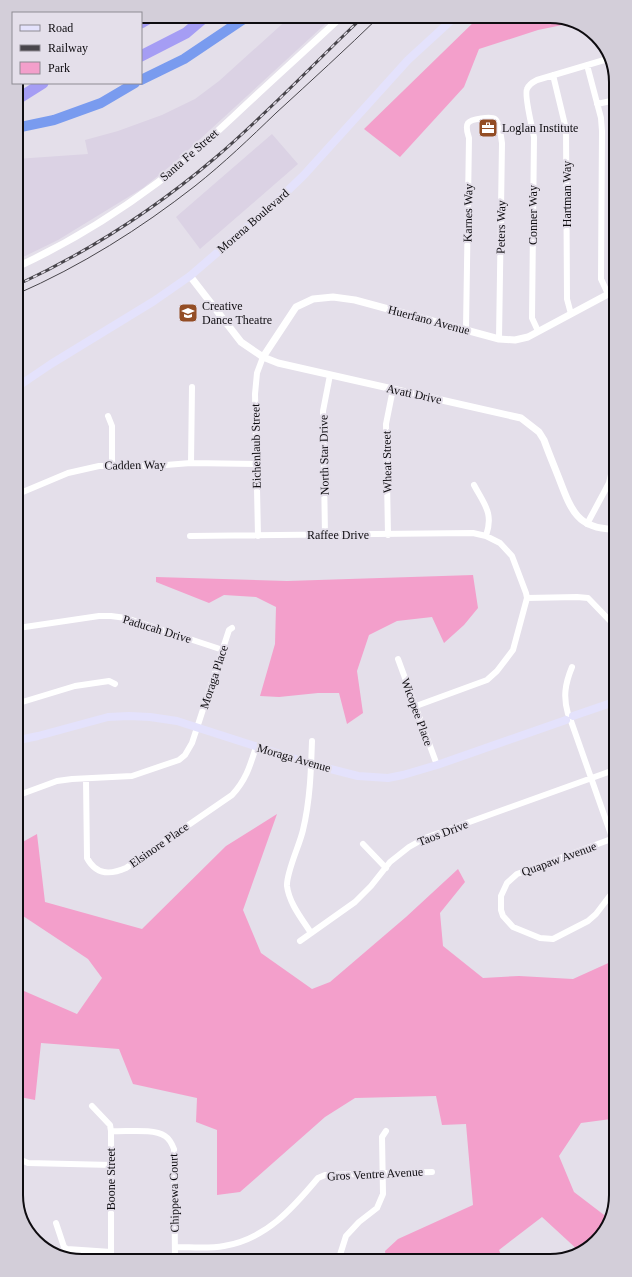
<svg xmlns="http://www.w3.org/2000/svg" width="632" height="1277" viewBox="0 0 632 1277" font-family="'Times New Roman',serif">
<style>
.built{fill:#dbd2e4}
.green{fill:#f39fcb}
.lines{fill:none;stroke-linecap:round;stroke-linejoin:round}
.river{stroke:#799bef;stroke-width:10}
.minor{stroke:#fff;stroke-width:6}
.tertiary{stroke:#fff;stroke-width:7}
.secondary{stroke:#e4e2fc;stroke-width:8}
.motorway{stroke:#a59df4;stroke-width:11}
.tram{stroke:#48454b;stroke-width:1}
.rail-casing{stroke:#48454b;stroke-width:3}
.rail{stroke:#e4dfea;stroke-width:1.5;stroke-dasharray:4.5;stroke-linecap:butt}
.labels{text-anchor:middle;dominant-baseline:central;stroke-width:4;stroke-linejoin:round;paint-order:stroke}
.poi-label{font-size:12px;fill:#0e0c10;stroke:#e4dfea;text-anchor:start}
.street-label{font-size:12px;fill:#0e0c10;stroke:#e4dfea}
.rim{fill:none;stroke:#0e0c10;stroke-width:2}
</style>
<rect width="100%" height="100%" fill="#e4dfea"/>
<path class="built" d="M291 16H334L174 163 143 188 58 240 17 260 16 159 88 154 85 140 118 131 162 115 195 99 219 81Z
M272 134 298 164 200 249 176 217Z"/>
<path class="green" d="M480 16H555L572 23 538 30 479 49 464 87 400 157 364 129Z
M473 575 478 608 464 625 444 643 432 617 397 621 369 635 357 671 363 713 347 724 339 693H318L279 697 260 696 275 644 276 607 256 597 224 595 209 603 156 582V577L287 581Z
M277 814 243 910 261 953 312 989 330 982 406 917 458 869 465 882 440 913 443 946 483 978 519 976 573 979 615 960 616 1123 611 1119 581 1123 559 1156 574 1192 608 1218 580 1252 542 1217 499 1250 502 1257H463L461 1254 452 1257 386 1258 385 1251 398 1239 473 1205 466 1124 442 1125 436 1096 355 1098 325 1117 240 1192 217 1195V1130L196 1122 197 1098 133 1084 119 1049 41 1043 35 1100 20 1097V990L24 991 77 1014 102 978 88 959 20 914 19 844 37 834 45 902 142 929 226 846Z"/>
<g class="lines">
<path class="river" d="M141 80 184 59 248 16
M16 128 54 120 101 103 135 83"/>
<path class="minor" d="M587 65 601 118 602 131 601 279 608 294
M553 75 566 129 567 299 571 314
M597 104 611 101
M466 329 469 138C468 134 465 127 468 123 471 119 491 116 495 119 500 122 501 138 502 143L499 339
M538 331 532 318 534 137C532 127 524 95 527 89 529 84 533 82 537 80L611 58
M108 416 112 426V465
M191 463 192 387
M474 485C484 504 494 513 486 536
M18 494 68 473 99 466H153L191 463 256 464
M587 524 609 483 612 470 613 417
M325 535 323 411 330 375
M388 535 386 424 393 389
M190 536 473 533 486 536 500 543 512 556 526 593 527 598 513 650 497 671 487 680 416 706
M258 536 255 394 257 373 263 357
M527 598 577 597 588 598 614 625
M18 628 99 616H111L126 618 223 650
M398 659 437 765
M19 703 75 686 109 681 115 684
M568 714C563 697 565 684 572 667
M571 721 614 843
M86 779 87 858C96 875 110 875 126 868L232 795C246 780 250 766 256 747
M19 795 57 781 72 779 132 776 179 760 185 755 192 743 229 630 232 628
M614 838 517 874 507 883 501 896V910L503 916 513 927 540 938 553 939 588 921 596 914 615 889
M363 844 386 868
M311 933C302 919 289 903 287 886 286 873 300 844 303 830 310 801 311 771 312 741
M300 941 355 902 371 886 390 862 409 847 425 838 614 770
M92 1106 110 1125 111 1131V1261
M111 1131C126 1132 153 1128 165 1136 170 1139 172 1144 174 1149L175 1260
M21 1160 28 1163 112 1165
M56 1223 64 1247 67 1249 111 1252
M175 1247C191 1247 208 1249 224 1246 266 1239 292 1209 318 1178L325 1175 432 1172
M339 1258 346 1236 359 1222 377 1208 383 1194 382 1137 386 1131"/>
<path class="tertiary" d="M17 267C67 244 113 216 157 183 184 163 208 140 233 117 269 83 306 50 342 16
M190 276 241 342 263 357 278 363 521 418 539 432 544 440C549 454 555 468 560 481 571 510 578 529 613 529
M263 357 296 307 313 299 333 297 355 300 499 339 515 340 528 337 612 292"/>
<path class="secondary" d="M17 387 51 364 154 301 190 276 276 202 304 175 408 60 456 16
M573 716 614 702
M19 740 38 736 108 717 129 716 150 717 177 721 311 764 358 776 388 778 403 775 437 765 566 720"/>
<path class="motorway" d="M141 23 153 16
M141 56 186 33 206 16
M16 100 43 83"/>
<path class="tram" d="M17 294C81 266 140 229 195 186 224 163 250 138 276 113 311 81 346 49 380 16"/>
<g class="rail-casing">
<path id="rail" d="M17 285C88 252 155 209 215 158 267 114 314 63 364 16"/>
</g>
<use href="#rail" class="rail"/>
</g>
<defs>
<g id="office-square" transform="scale(1)"><rect x="-9" y="-9" width="18" height="18" rx="4" fill="#934d25" stroke="#e4dfea"/><path d="M-6-3h4V-5.5h4V-3h4V5H-6ZM-1-4.5V-3h2v-1.5ZM-6 0V1H6V0Z" fill="#fff"/></g>
<g id="school-square" transform="scale(1)"><rect x="-9" y="-9" width="18" height="18" rx="4" fill="#934d25" stroke="#e4dfea"/><path d="M0-5L7-2L0 1L-7-2ZM-4 1L0 2.5L4 1V4Q0 6-4 4Z" fill="#fff"/></g>
</defs>
<g fill-rule="evenodd">
<use href="#office-square" x="488" y="128"/>
<use href="#school-square" x="188" y="313"/>
</g>
<g class="labels">
<g class="poi-label">
<text x="502" y="128">Loglan Institute</text>
<text x="202" y="306">Creative<tspan x="202" dy="14">Dance Theatre</tspan></text>
</g>
<g class="street-label">
<text transform="translate(189 155) rotate(-41)">Santa Fe Street</text>
<text transform="translate(567 194) rotate(-90)">Hartman Way</text>
<text transform="translate(468 213) rotate(-89)">Karnes Way</text>
<text transform="translate(533 215) rotate(-90)">Conner Way</text>
<text transform="translate(253 221) rotate(-41)">Morena Boulevard</text>
<text transform="translate(501 227) rotate(-89)">Peters Way</text>
<text transform="translate(429 320) rotate(15)">Huerfano Avenue</text>
<text transform="translate(414 394) rotate(12)">Avati Drive</text>
<text transform="translate(256 446) rotate(-91)">Eichenlaub Street</text>
<text transform="translate(324 455) rotate(-91)">North Star Drive</text>
<text transform="translate(387 462) rotate(-91)">Wheat Street</text>
<text transform="translate(135 465) rotate(-1)">Cadden Way</text>
<text x="338" y="535">Raffee Drive</text>
<text transform="translate(157 629) rotate(17)">Paducah Drive</text>
<text transform="translate(214 677) rotate(-72)">Moraga Place</text>
<text transform="translate(417 712) rotate(70)">Wicopee Place</text>
<text transform="translate(294 758) rotate(16)">Moraga Avenue</text>
<text transform="translate(443 833) rotate(-21)">Taos Drive</text>
<text transform="translate(159 845) rotate(-35)">Elsinore Place</text>
<text transform="translate(559 859) rotate(-20)">Quapaw Avenue</text>
<text transform="translate(375 1174) rotate(-3)">Gros Ventre Avenue</text>
<text transform="translate(111 1179) rotate(-90)">Boone Street</text>
<text transform="translate(174 1193) rotate(-91)">Chippewa Court</text>
</g>
</g>
<path d="M0 0H632V1277H0ZM82 23H550A59 59 0 0 1 609 82V1195A59 59 0 0 1 550 1254H82A59 59 0 0 1 23 1195V82A59 59 0 0 1 82 23Z" fill="#d3ced9" fill-rule="evenodd"/>
<path class="rim" d="M82 23H550A59 59 0 0 1 609 82V1195A59 59 0 0 1 550 1254H82A59 59 0 0 1 23 1195V82A59 59 0 0 1 82 23Z"/>
<rect x="12" y="12" width="130" height="72" fill="#e4dfea" stroke="#8e8b93"/>
<rect x="20" y="25" width="20" height="6" fill="#e4e2fc" stroke="#8e8b93"/>
<text x="48" y="32" font-size="12" fill="#0e0c10">Road</text>
<rect x="20" y="45" width="20" height="6" fill="#48454b" stroke="#8e8b93"/>
<text x="48" y="52" font-size="12" fill="#0e0c10">Railway</text>
<rect x="20" y="62" width="20" height="12" fill="#f39fcb" stroke="#8e8b93"/>
<text x="48" y="72" font-size="12" fill="#0e0c10">Park</text>
</svg>
